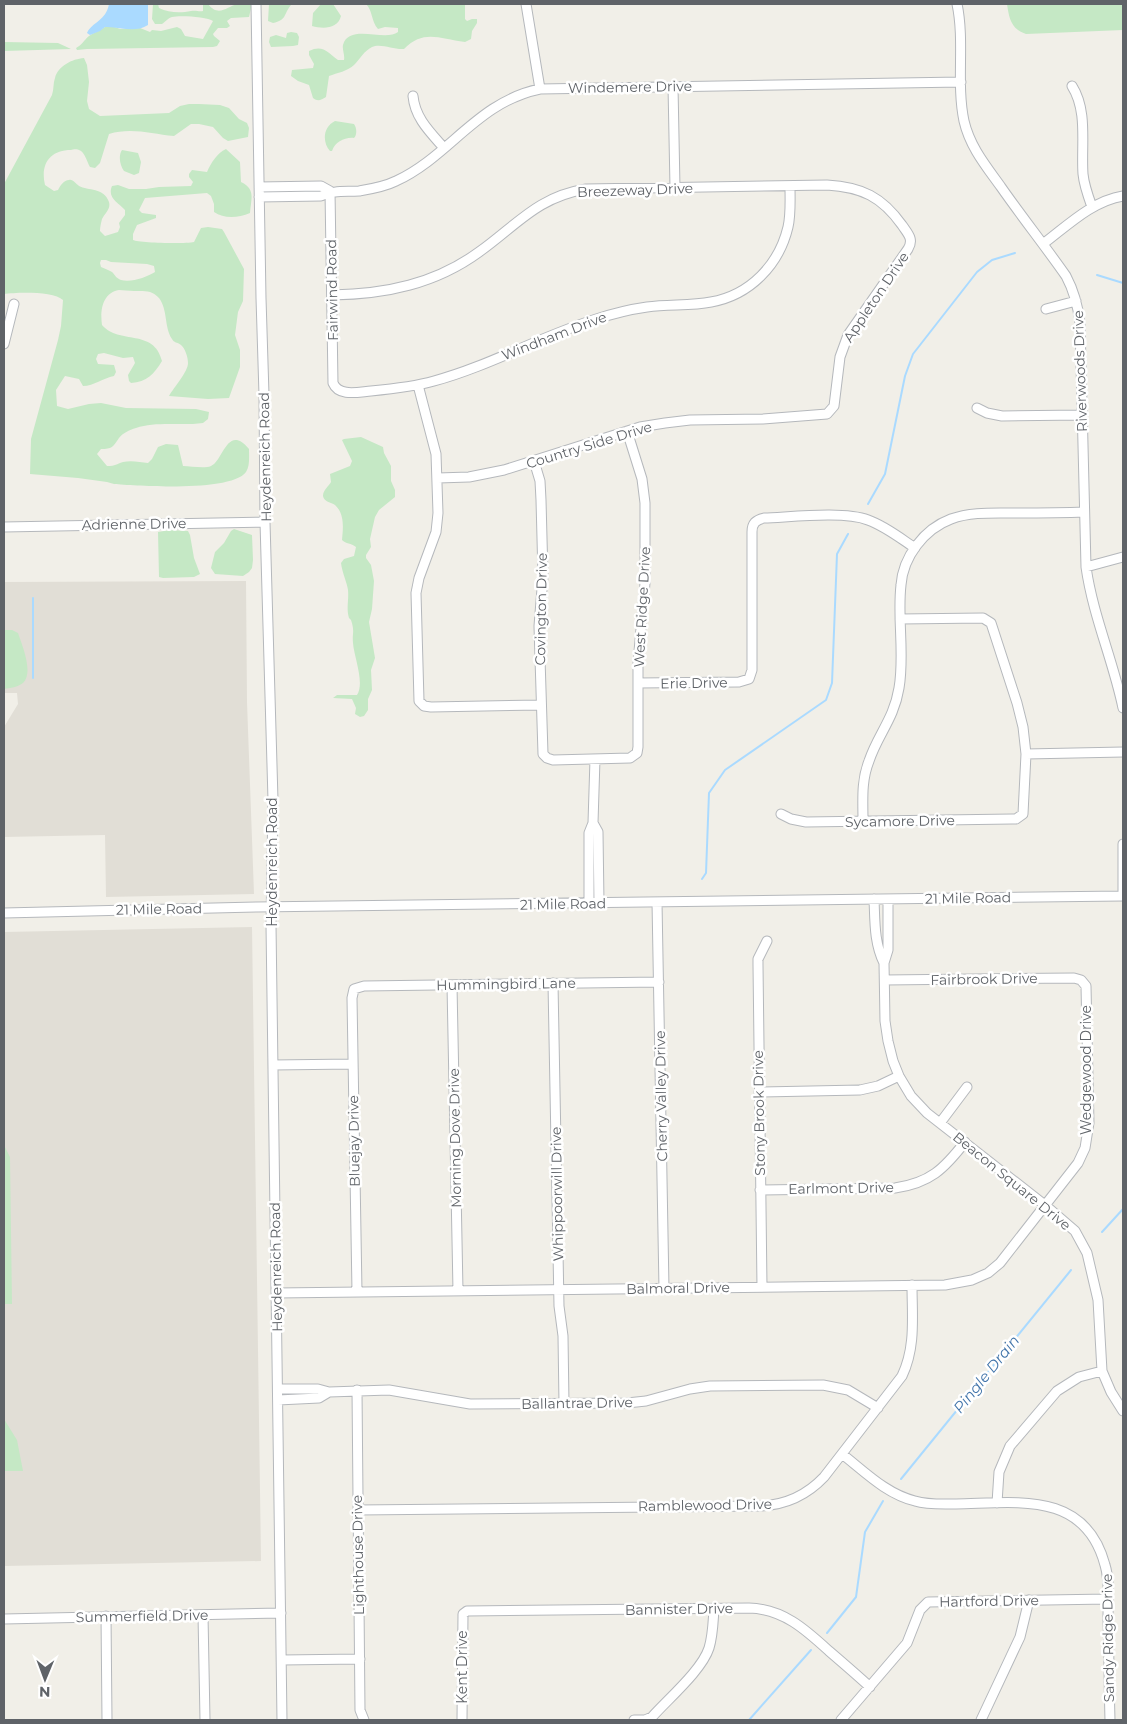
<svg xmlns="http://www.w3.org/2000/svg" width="1127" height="1724" viewBox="0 0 1127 1724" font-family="Montserrat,sans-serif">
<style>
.education{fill:#e1ded6}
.green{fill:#c5e8c5;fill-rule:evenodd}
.water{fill:#aadaff}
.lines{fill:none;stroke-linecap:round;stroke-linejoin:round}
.stream{stroke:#aadaff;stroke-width:2}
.minor-casing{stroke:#b5b8bc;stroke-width:11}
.minor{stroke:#fff;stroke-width:9}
.labels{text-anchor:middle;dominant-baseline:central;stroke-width:5;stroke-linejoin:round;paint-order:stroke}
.street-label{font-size:14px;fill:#5f6368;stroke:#fff}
.water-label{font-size:15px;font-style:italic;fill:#4174aa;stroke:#fff}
</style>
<rect width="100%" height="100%" fill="#f1efe8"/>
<path class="education" d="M246 581 247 702 254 894 106 897 105 835 4 837V727L18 704 17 693H4V582Z
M252 927 261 1561 4 1566V932Z"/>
<path class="green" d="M153 4H158L159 8C169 13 181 13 191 11 196 10 199 12 203 11V4H208C219 18 227 6 238 4 242 3 248 4 252 4L249 17 231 18 227 21 230 26 227 28H218L213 34 214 36 220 41 217 46 213 47 87 49 77 50 76 48C82 45 84 40 89 36 94 32 100 31 105 27L112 26 120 29 140 28 150 32 152 30 161 31 177 27 181 29 185 36 203 39 213 21C208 17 180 15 172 17 168 18 165 22 162 24H155L152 19Z
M269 4H297L291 5C283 15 287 20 273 23L268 21Z
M321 4H333L341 16C338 29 323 29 312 26L313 13Z
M366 4H465V19L467 21 472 19H477V23L472 31 471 39 465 42C439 39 424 29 404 49 394 50 381 43 372 47 364 51 360 59 354 65 348 71 337 73 329 76L326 97C321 100 318 102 313 98L309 85 298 81 291 76 292 70 313 68 314 64 309 55V51C323 44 328 53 338 60H344C345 55 342 49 343 45 349 23 385 42 398 32V28L385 27 378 29C371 21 373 11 366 4Z
M1007 4H1123V30L1026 34C1011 29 1009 18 1007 4Z
M291 32 297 33 299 37 298 45 293 46 271 47 269 42 270 37 276 35 286 38 287 33Z
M4 42 58 43 71 49 4 51Z
M84 58 87 65 89 82 87 101 89 109 100 116 169 113 180 106 189 104H199L220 105 229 108 239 119 247 123 249 128 248 137 228 141 223 138 213 127 199 124H191L174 136C152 134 131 127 109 134L100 163 95 168 90 167C87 162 85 152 79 150 78 149 73 149 71 150 50 150 40 164 45 185L54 191 58 190C60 186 64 180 69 180 73 179 76 184 79 186 88 191 104 187 109 202 111 209 105 213 102 219 101 223 100 227 100 231L105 236 118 232 120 227 119 223 125 215V210C118 202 107 198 112 186L118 185 129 189H146L159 187 191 186 193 182 189 177V174L192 170 207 172C211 163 217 153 226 149L240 162 241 182C256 189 251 199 250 213 238 218 224 219 214 212V204L211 196 207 193 145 198 139 210 142 213 156 215V218L137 225 133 234V240C139 243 185 244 194 242L201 228 208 227 222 229 224 232 244 269 243 301 238 312 235 335 240 350V367L229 398 208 399 169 396C174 387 188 372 188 363 188 357 185 348 181 345 177 342 174 343 172 339 164 327 168 310 159 298 152 290 144 291 134 291 129 291 123 290 119 290 102 293 100 311 102 325 119 345 154 328 162 361 154 374 147 382 131 383L129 381 128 375 135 363 133 357 123 358 104 353 98 354 96 359 98 364 114 365 116 372 114 376C103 378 94 386 83 386L79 379 65 376 56 390 57 406 68 409 89 404 101 403 126 408 196 409 209 412 208 419 203 423C181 426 156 421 136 428 129 430 123 433 119 438 113 447 112 449 101 449L97 454 107 466C116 466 116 464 123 462 131 460 140 462 148 463L152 459 158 447 166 444 178 445 183 466C191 466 204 469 211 466 223 462 227 423 249 449 249 457 250 466 246 472 232 492 138 486 114 484L107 482 78 478 30 474 31 439 58 340 61 326 63 300C54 291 17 292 4 294V184L52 95C54 89 53 83 55 78 58 66 72 59 84 58ZM101 260H106L111 262 147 264 154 266 155 272C147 277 131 283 121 280 116 278 115 275 112 272 109 270 105 269 101 267L100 263Z
M335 121 354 124C357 128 357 135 354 138 345 137 335 142 332 151H330C322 142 323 127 335 121Z
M122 150 138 153 141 162 139 173 134 175 124 171C120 166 118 156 122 150Z
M361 437 383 447 384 453 391 466V481L395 490V497L379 510 375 517 370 539 371 547 366 555V558L371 565 374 581 372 609 369 622 375 658 371 670 372 690 368 699V710L364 716 360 717 355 714 356 708 352 699 333 698 337 695H357C365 683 354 657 353 643 352 633 355 632 351 620L349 618C346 608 349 600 348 590 347 583 342 572 341 563L344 559 354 556 356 547C351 543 346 544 342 540 343 529 345 514 335 505 331 502 324 502 323 496 323 490 329 486 331 482L330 474 350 466 352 461 342 440 344 439Z
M234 529 252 535 253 560 252 568 249 572 243 576 215 574 211 568 215 552 224 543 231 531Z
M170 530 188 531 190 535 194 558 200 574 194 577 163 578 159 577 158 532Z
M4 630H12L18 633C22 645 34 673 23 683 18 687 10 688 4 689Z
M4 1145 10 1157 12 1304H4Z
M4 1419 17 1440 23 1471H4Z"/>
<path class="water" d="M109 4H148V25C134 34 119 26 105 27L100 31 90 35 87 33C92 22 106 21 109 4Z"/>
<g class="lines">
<path class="stream" d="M1097 275 1123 283
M868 504 885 474 905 376 913 354 977 272 992 260 1015 253
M33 598V678
M702 879 706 873 709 793 725 770 826 700 832 683 837 554 848 534
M1102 1232 1123 1209
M901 1479 1071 1270
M827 1633 856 1597 865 1532 883 1501
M749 1720 811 1650"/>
<g class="minor-casing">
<path id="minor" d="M256 4 261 298 264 395 265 522 273 800 271 925 282 1720
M526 4 540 89
M957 4C965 42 956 83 964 121 970 147 986 166 1001 187 1022 217 1045 246 1066 276 1074 291 1078 306 1080 323L1086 567C1093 616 1113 660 1123 708
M673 86 675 188
M1072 86C1088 111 1081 145 1083 174 1084 185 1088 196 1092 207
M413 96C415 118 430 132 444 148
M259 187 321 186 330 191
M330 191 333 383C339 397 358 392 371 391 392 389 413 387 434 381 471 371 507 354 543 339 577 325 611 312 647 307 669 304 691 306 711 302 750 295 779 265 788 227 791 214 790 200 790 186
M259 197 321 196C334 190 345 192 359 191 371 189 384 187 396 181 450 156 477 102 540 89L961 82
M1043 244C1067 226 1092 201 1123 196
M332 295C386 294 435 284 479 252 517 225 537 197 586 189L827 185C862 187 882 197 902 225 908 234 914 239 908 249L848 335 840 357 834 406 827 414 763 419 690 420 665 423 640 427 504 470 469 477 438 478
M1046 309 1076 301
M4 344 14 304
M418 385 436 454 438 513 436 532 419 578 416 593 419 701 424 706 431 707 540 705
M977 408 987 413 1002 416 1082 415
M534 461 540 481 541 500 543 576 539 626 543 754 547 758 553 760 630 758 637 753 638 747V663L645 583V503L642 479 627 431
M4 527 265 522
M1086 567 1123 557
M638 683 739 682 749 679 752 670V532C752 523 756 520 764 518 792 517 844 511 868 520 885 526 900 538 915 548
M1026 754 1123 752
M781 814 791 819 806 822 1012 819H1016L1023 814 1026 754 1023 727 1017 703 991 623 983 618 900 619
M863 821C863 801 861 781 869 761 878 734 894 719 899 688 905 654 897 619 901 585 903 557 924 529 951 519 970 512 991 513 1011 513 1035 513 1059 513 1084 512
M593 823 598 832 599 903
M1123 896V844
M874 899C875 921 874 943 884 963
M888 899V950L884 963 885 1021 888 1041 893 1061 899 1076 911 1096 927 1113 1046 1206 1075 1231 1087 1253 1098 1300 1102 1371 1111 1392 1123 1411
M657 902 664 1289
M589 903V833L593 823 595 759
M4 913 256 907 1123 896
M553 983 559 1306 563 1336 564 1404
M452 985 458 1291
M273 1065 353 1064
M759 1092 860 1090 878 1086 899 1076
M940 1123 967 1087
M760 1190 895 1188C930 1183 944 1169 965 1142
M762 1287 758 965V959L767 941
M357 1292 352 998 354 989 364 986 659 982
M276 1293 945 1285 972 1280 988 1273 1000 1263 1078 1163 1085 1148 1089 1123 1086 986 1081 980 1074 978 885 980
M278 1389H318L329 1392 389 1390 470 1404 627 1403 646 1401 690 1389 710 1386 823 1385 848 1390 878 1408
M357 1390 360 1710 364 1720
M278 1400 319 1398 329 1392
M842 1454C864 1471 886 1494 915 1501 928 1505 942 1504 956 1504 1016 1503 1085 1490 1105 1565 1110 1581 1108 1601 1108 1618 1109 1652 1109 1686 1110 1720
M997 1503 999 1472 1010 1446 1057 1391 1079 1377 1102 1371
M358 1510 760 1506C785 1505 807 1495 824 1477L902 1376C916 1347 912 1316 912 1285
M203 1615 205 1720
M106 1616 107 1720
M4 1619 281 1613
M282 1660 360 1659
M462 1720 463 1614 467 1611 749 1608C783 1609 805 1629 829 1651 843 1663 857 1675 870 1687
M634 1720H645L652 1717C668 1699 702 1670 709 1648 713 1635 713 1622 714 1609
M841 1720 907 1643 920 1610 928 1602 1108 1599
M981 1720 1020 1637 1029 1600"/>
</g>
<use href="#minor" class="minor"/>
</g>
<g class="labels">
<g class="street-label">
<text transform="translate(630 87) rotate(-1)">Windemere Drive</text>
<text transform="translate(635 190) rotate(-2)">Breezeway Drive</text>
<text transform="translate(332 290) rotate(-91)">Fairwind Road</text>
<text transform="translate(876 297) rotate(-56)">Appleton Drive</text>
<text transform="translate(554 336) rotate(-21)">Windham Drive</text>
<text transform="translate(1080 371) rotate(-92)">Riverwoods Drive</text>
<text transform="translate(589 445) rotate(-17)">Country Side Drive</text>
<text transform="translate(265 457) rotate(-91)">Heydenreich Road</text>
<text transform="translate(134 524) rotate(-1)">Adrienne Drive</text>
<text transform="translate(642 607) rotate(-87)">West Ridge Drive</text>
<text transform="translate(541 609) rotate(-89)">Covington Drive</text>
<text transform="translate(694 683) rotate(-1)">Erie Drive</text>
<text transform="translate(900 821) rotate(-1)">Sycamore Drive</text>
<text transform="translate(272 862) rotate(-90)">Heydenreich Road</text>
<text transform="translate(968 898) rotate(-1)">21 Mile Road</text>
<text transform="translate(563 904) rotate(-1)">21 Mile Road</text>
<text transform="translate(159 909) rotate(-1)">21 Mile Road</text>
<text transform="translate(984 979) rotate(-1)">Fairbrook Drive</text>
<text transform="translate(506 984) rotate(-1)">Hummingbird Lane</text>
<text transform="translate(1086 1070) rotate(-90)">Wedgewood Drive</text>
<text transform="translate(661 1096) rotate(-91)">Cherry Valley Drive</text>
<text transform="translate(759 1113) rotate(-91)">Stony Brook Drive</text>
<text transform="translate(455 1138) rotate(-91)">Morning Dove Drive</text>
<text transform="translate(354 1141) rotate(-91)">Bluejay Drive</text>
<text transform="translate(1012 1181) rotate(39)">Beacon Square Drive</text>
<text transform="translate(841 1188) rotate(-1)">Earlmont Drive</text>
<text transform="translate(557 1194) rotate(-91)">Whippoorwill Drive</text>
<text transform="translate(276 1267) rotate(-91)">Heydenreich Road</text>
<text transform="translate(678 1288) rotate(-1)">Balmoral Drive</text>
<text transform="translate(577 1403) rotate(-1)">Ballantrae Drive</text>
<text transform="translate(705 1505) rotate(-1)">Ramblewood Drive</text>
<text transform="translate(358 1555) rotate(-91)">Lighthouse Drive</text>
<text transform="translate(989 1601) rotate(-1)">Hartford Drive</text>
<text transform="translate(679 1609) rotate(-1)">Bannister Drive</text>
<text transform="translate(142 1616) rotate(-1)">Summerfield Drive</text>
<text transform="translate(1108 1638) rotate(-91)">Sandy Ridge Drive</text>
<text transform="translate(462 1667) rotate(-90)">Kent Drive</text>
</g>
<g class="water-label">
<text transform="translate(986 1374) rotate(-51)">Pingle Drain</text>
</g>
</g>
<rect width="1127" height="1724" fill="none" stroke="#5f6368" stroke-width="10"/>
<g transform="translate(45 1679) rotate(181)" stroke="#ffffff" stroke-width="4" paint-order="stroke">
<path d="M0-4L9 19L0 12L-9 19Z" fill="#5f6368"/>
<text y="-8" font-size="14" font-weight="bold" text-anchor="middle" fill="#5f6368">N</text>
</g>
</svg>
